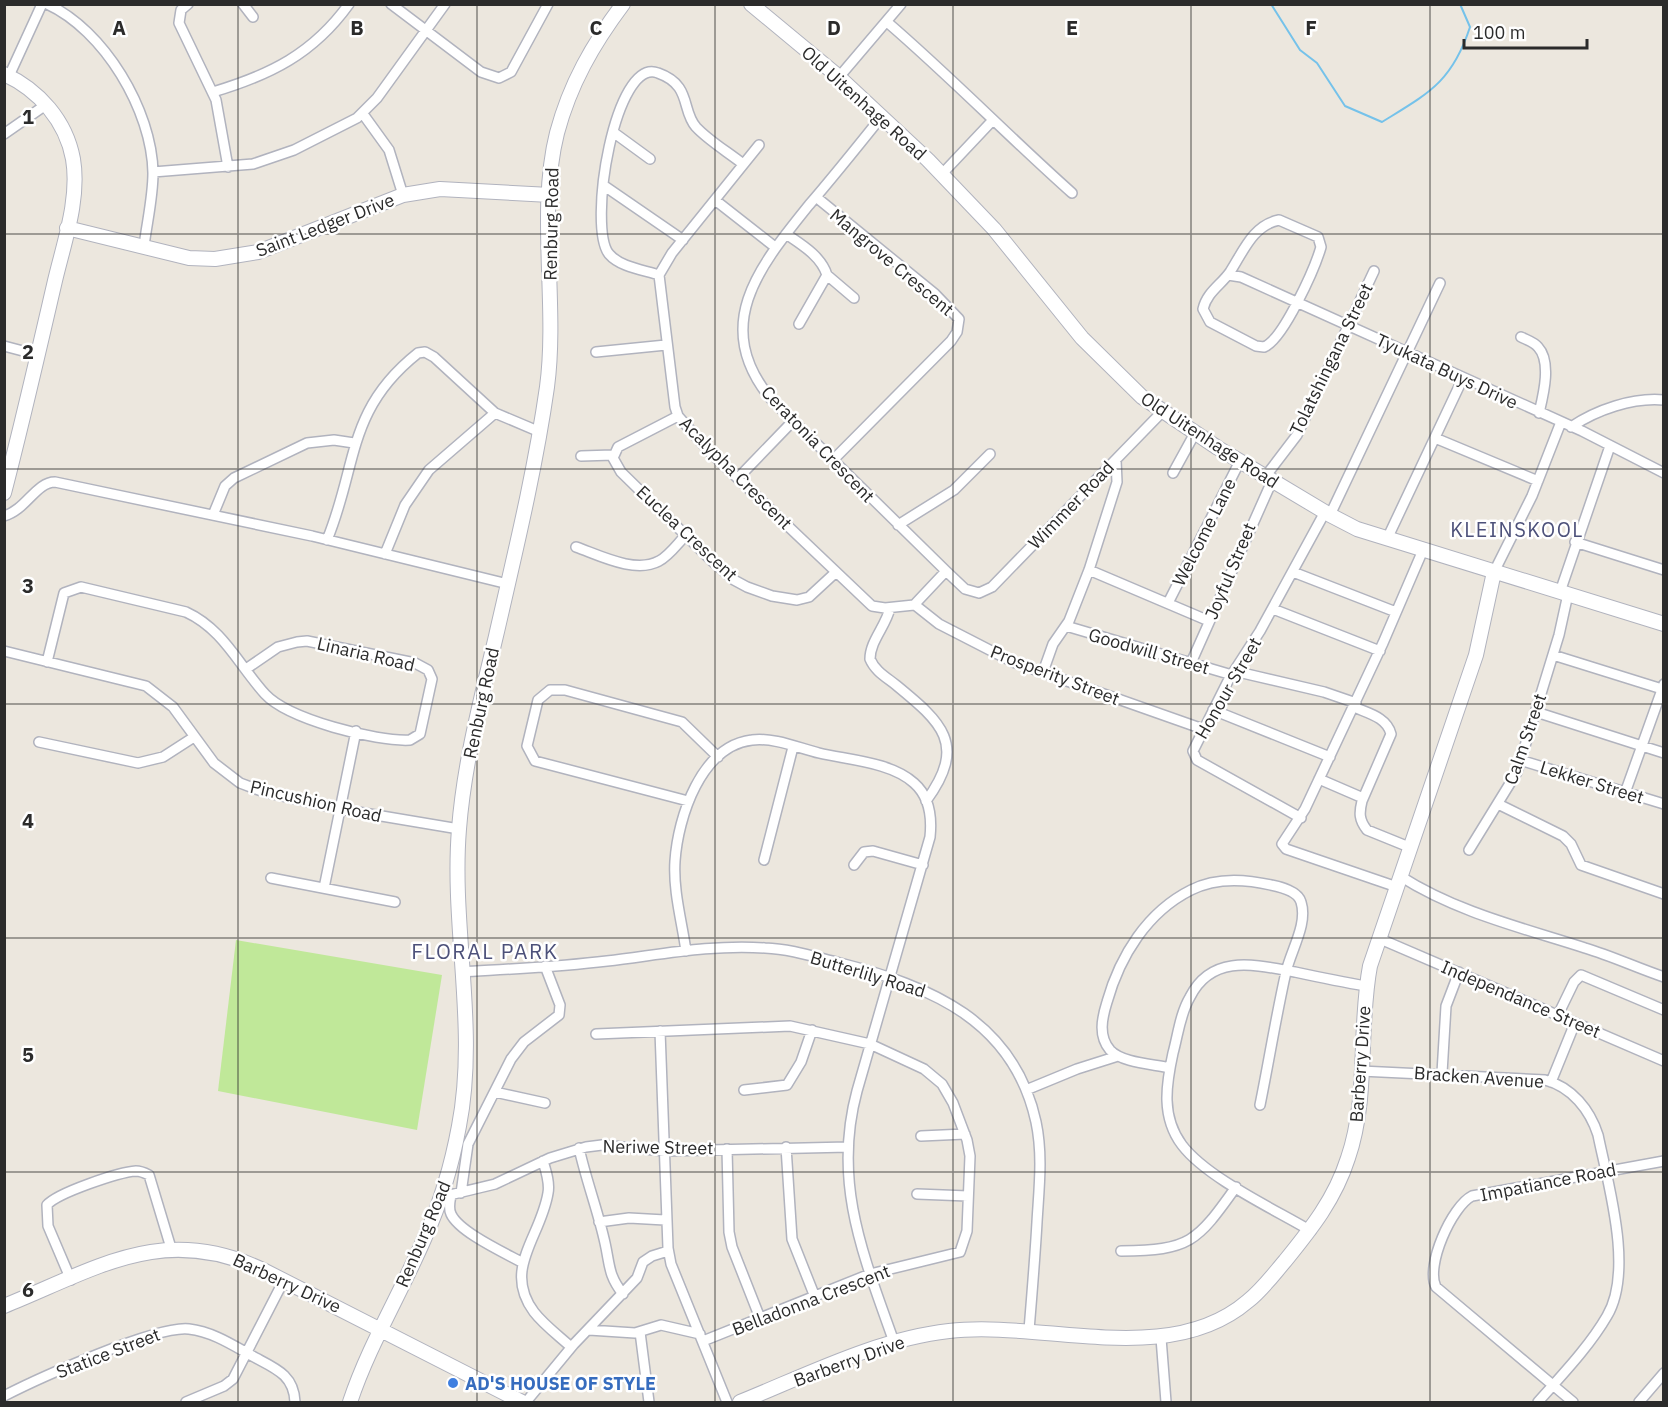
<svg xmlns="http://www.w3.org/2000/svg" width="1668" height="1407" viewBox="0 0 1668 1407" font-family="'IBM Plex Sans',sans-serif">
<style>
.pitch{fill:#c0e899}
.lines{fill:none;stroke-linecap:round;stroke-linejoin:round}
.stream{stroke:#75c2ea;stroke-width:2}
.street-casing{stroke:#b1b3be;stroke-width:12}
.secondary-casing{stroke:#b1b3be;stroke-width:16}
.street{stroke:#fff;stroke-width:9}
.secondary{stroke:#fff;stroke-width:14}
.grid{fill:none;stroke:#2b2b2b;stroke-width:1.5;stroke-opacity:0.55}
.shop-dot{fill:#3f7fe0;stroke:#fff;stroke-width:2}
.labels{text-anchor:middle;dominant-baseline:central;stroke-width:5;stroke-linejoin:round;paint-order:stroke}
.street-label{font-size:18px;fill:#2b2b2b;stroke:#fff}
.shop-label{font-size:18px;font-weight:bold;fill:#366cbe;stroke:#fff;text-anchor:start}
.neighbourhood-label{font-size:20px;letter-spacing:1.5px;fill:#4d517a;stroke:#fff}
.quarter-label{font-size:21px;letter-spacing:1.5px;fill:#4d517a;stroke:#fff}
.grid-label{font-size:20px;text-anchor:middle;font-weight:bold;fill:#2b2b2b;stroke:#fff;stroke-width:5;stroke-linejoin:round;paint-order:stroke}
</style>
<rect width="100%" height="100%" fill="#ece7de"/>
<path class="pitch" d="M236 940 442 975 417 1130 218 1091Z"/>
<g class="lines">
<path class="stream" d="M1271 4 1300 50 1317 63 1345 106 1382 122C1429 93 1452 82 1470 27L1460 4"/>
<g class="street-casing">
<path id="street" d="M47 4C104 30 152 110 153 173 153 197 147 222 144 246
M188 4 181 10 179 23 216 100 228 167
M243 4 253 17
M391 4 481 72 499 78 511 72 548 4
M887 22C951 77 1009 137 1072 193
M9 76 42 4
M839 77 901 4
M213 92C270 75 313 54 349 4
M363 114 389 150 403 195
M882 116C858 146 834 176 809 205 760 266 710 325 771 399L946 571 965 589 979 593 992 587 1162 412
M613 132 650 159
M4 134 47 104
M759 145 672 253 659 275 675 407 678 416 709 451 872 606 885 608 914 605 946 571
M153 172 253 164 294 150 357 118 377 98 445 4
M942 174 992 121
M603 185 683 240
M816 197 935 294 959 319 957 332 951 341 833 460
M715 200 775 247
M1279 220 1318 237 1321 247C1315 268 1283 340 1264 347L1256 346 1210 322 1203 309C1207 292 1221 285 1230 272 1243 252 1253 225 1279 220Z
M786 234C802 245 821 256 827 275L799 324
M659 275C644 270 620 267 609 254 587 227 615 56 658 73 692 85 681 110 696 127 709 141 728 152 743 164
M827 275 854 298
M1228 275 1241 277 1582 431 1664 473
M1521 337C1527 340 1534 342 1538 347 1552 362 1543 396 1539 413
M4 346 38 355
M596 352 666 345
M678 416 618 447 613 458 621 472 712 561 734 580 747 587 772 596 797 600 809 597 835 573
M1571 427C1596 410 1633 397 1664 400
M1435 438 1538 481
M581 456 613 455
M1173 473 1195 433
M1265 477 1297 435 1374 271
M738 478 793 421
M213 515 225 486 234 478 307 443 334 440 354 443
M1330 515 1440 283
M4 516C26 510 36 482 55 482L312 536 508 584
M898 525 954 490 990 454
M1387 539 1463 378
M327 540C358 465 346 410 418 353L425 352 434 357 495 413 540 432
M1575 542 1664 570
M576 547C599 555 635 574 659 561 669 556 678 543 686 535
M385 554 405 505 429 470 495 413
M1089 570 1209 621
M1293 572 1396 612
M1494 572 1532 496 1561 422
M1560 592 1610 446
M1168 603 1240 461
M915 605 939 624 1013 662 1203 729
M890 608C886 626 870 641 870 659 875 671 886 677 896 685 941 722 968 744 926 801
M1273 609 1380 651
M1066 626 1232 675
M4 651 146 686 173 707 214 763 240 783 264 792 340 809 459 829
M1553 655 1662 689
M47 662 64 593 81 587 186 612C223 629 238 664 265 694 288 719 376 742 410 740L420 734 432 679 428 670 415 663 307 641 297 642 278 647 246 669
M1191 663 1272 481
M1234 671 1324 692 1356 703
M1043 672 1053 644 1069 621 1089 570 1117 482 1116 460
M1354 707C1367 713 1387 717 1391 734L1362 801C1359 813 1359 820 1367 830L1409 847
M1213 710 1330 757
M1536 712 1664 753
M39 742 138 763 163 757 194 737
M1520 760 1664 804
M1319 779 1363 798
M1625 793 1664 684
M688 801 535 761 527 746 538 700 550 690H565L682 722 718 757
M1498 804 1563 836 1571 844 1581 865 1664 894
M1301 818 1197 760 1193 751 1229 679 1260 631 1325 512
M1469 850 1517 772 1559 635 1568 594
M764 860 793 747
M854 865 864 852 873 851 923 865
M1400 876C1456 912 1523 928 1585 948 1612 956 1637 968 1664 977
M271 878 395 902
M1397 887 1286 849 1282 844 1305 809 1383 643 1423 550
M324 888 356 731
M1378 938 1664 1061
M686 951C682 922 673 891 675 861 678 817 701 746 752 740 773 737 799 748 819 753 848 760 891 762 914 783 930 797 932 818 930 837L857 1091C832 1183 864 1257 894 1342
M461 972C510 969 558 967 607 961 659 955 712 944 765 948 791 949 815 957 840 963 931 986 1014 1021 1036 1122 1043 1155 1039 1188 1037 1222 1035 1258 1032 1294 1029 1330
M1558 1015 1574 982 1581 975 1664 1010
M660 1031 668 1248 671 1264 727 1402
M596 1034 790 1026 870 1044 924 1069 942 1084 953 1103 967 1140 970 1156 967 1231 960 1252 870 1274 703 1341
M1170 1068C1153 1064 1122 1063 1110 1050 1098 1036 1102 1018 1107 1002 1120 956 1147 912 1191 890 1216 877 1245 879 1271 885 1281 887 1298 891 1301 902 1308 924 1291 950 1286 972 1276 1016 1269 1061 1260 1105
M1361 1071 1545 1080C1572 1087 1590 1110 1598 1135 1608 1184 1634 1271 1607 1316 1589 1347 1561 1376 1538 1402
M1442 1073 1446 1006 1459 972
M1551 1082 1575 1023
M744 1090 787 1085 801 1062 812 1030
M1026 1090 1077 1069 1118 1056
M495 1092 545 1103
M921 1136 965 1134
M786 1147 792 1239 815 1297
M579 1148C586 1180 598 1211 605 1243 610 1265 608 1275 623 1294
M727 1149 729 1232 732 1247 760 1318
M543 1161C546 1171 550 1183 548 1193 541 1237 502 1269 534 1312 544 1325 559 1336 571 1347
M461 1193 468 1144 511 1059 524 1042 559 1015 560 1005 545 966
M917 1194 968 1196
M451 1195C450 1201 448 1208 451 1214 459 1232 505 1253 523 1263
M441 1197 495 1184 550 1158 586 1147 602 1145 665 1151 848 1147
M599 1222 629 1218 665 1220
M1311 1231C1274 1209 1207 1178 1182 1145 1161 1117 1166 1085 1173 1053 1178 1035 1180 1014 1190 997 1212 953 1256 965 1295 972 1318 977 1342 982 1366 986
M1121 1251C1190 1250 1196 1243 1236 1187
M71 1280 48 1226 47 1205C57 1193 119 1172 136 1171 141 1171 145 1173 149 1175L171 1248
M589 1330 635 1333 661 1325 700 1334
M640 1332 649 1402
M1161 1338 1166 1402
M4 1396C37 1379 157 1325 189 1329 214 1332 234 1346 256 1358 277 1369 294 1376 295 1402
M186 1402 224 1386 233 1379 284 1280
M526 1402 574 1344 637 1278 643 1262 652 1256 668 1251
M1573 1402 1436 1287C1425 1266 1452 1206 1472 1196L1664 1161
M1639 1402 1664 1373"/>
</g>
<g class="secondary-casing">
<path id="secondary" d="M751 4 839 77 928 160 994 229 1082 338 1142 397 1218 448 1330 515 1357 529 1664 624
M4 74C39 90 66 121 73 159 80 200 63 245 54 285 38 354 22 424 4 493
M67 228 189 258 215 259 258 252 403 195 440 189 550 195
M4 1306C98 1268 164 1222 265 1271L522 1402
M350 1402C369 1345 401 1293 425 1237 441 1202 452 1164 459 1126 478 1028 451 927 459 829 464 764 481 699 496 636 515 553 535 471 547 387 558 305 537 212 557 133 570 84 593 44 623 4
M740 1402C807 1375 877 1339 949 1331 1044 1320 1169 1369 1248 1301 1262 1290 1273 1275 1285 1261 1311 1229 1335 1199 1348 1158 1369 1097 1358 1029 1370 966L1476 655 1494 572"/>
</g>
<use href="#street" class="street"/>
<use href="#secondary" class="secondary"/>
</g>
<path class="grid" d="M238 4V1402M477 4V1402M715 4V1402M953 4V1402M1191 4V1402M1430 4V1402M4 234H1664M4 469H1664M4 704H1664M4 938H1664M4 1172H1664"/>
<circle class="shop-dot" cx="453" cy="1383" r="6"/>
<g class="labels">
<g class="street-label">
<text transform="translate(864 103) rotate(42)">Old Uitenhage Road</text>
<text transform="translate(551 224) rotate(-89)">Renburg Road</text>
<text transform="translate(325 225) rotate(-21)">Saint Ledger Drive</text>
<text transform="translate(892 262) rotate(40)">Mangrove Crescent</text>
<text transform="translate(1331 359) rotate(-64)">Tolatshingana Street</text>
<text transform="translate(1447 371) rotate(25)">Tyukata Buys Drive</text>
<text transform="translate(1210 440) rotate(33)">Old Uitenhage Road</text>
<text transform="translate(818 444) rotate(46)">Ceratonia Crescent</text>
<text transform="translate(736 473) rotate(45)">Acalypha Crescent</text>
<text transform="translate(1071 505) rotate(-46)">Wimmer Road</text>
<text transform="translate(1204 532) rotate(-63)">Welcome Lane</text>
<text transform="translate(687 533) rotate(43)">Euclea Crescent</text>
<text transform="translate(1230 571) rotate(-67)">Joyful Street</text>
<text transform="translate(1149 651) rotate(16)">Goodwill Street</text>
<text transform="translate(366 654) rotate(13)">Linaria Road</text>
<text transform="translate(1055 675) rotate(21)">Prosperity Street</text>
<text transform="translate(1228 688) rotate(-60)">Honour Street</text>
<text transform="translate(481 703) rotate(-78)">Renburg Road</text>
<text transform="translate(1525 739) rotate(-71)">Calm Street</text>
<text transform="translate(1592 782) rotate(17)">Lekker Street</text>
<text transform="translate(316 801) rotate(13)">Pincushion Road</text>
<text transform="translate(868 974) rotate(17)">Butterlily Road</text>
<text transform="translate(1521 999) rotate(23)">Independance Street</text>
<text transform="translate(1360 1064) rotate(-86)">Barberry Drive</text>
<text transform="translate(1479 1077) rotate(4)">Bracken Avenue</text>
<text transform="translate(658 1147) rotate(1)">Neriwe Street</text>
<text transform="translate(1548 1182) rotate(-11)">Impatiance Road</text>
<text transform="translate(423 1234) rotate(-67)">Renburg Road</text>
<text transform="translate(287 1283) rotate(25)">Barberry Drive</text>
<text transform="translate(811 1300) rotate(-21)">Belladonna Crescent</text>
<text transform="translate(108 1353) rotate(-21)">Statice Street</text>
<text transform="translate(849 1361) rotate(-20)">Barberry Drive</text>
</g>
<g class="shop-label">
<text x="465" y="1383">AD'S HOUSE OF STYLE</text>
</g>
<g class="neighbourhood-label">
<text x="1517" y="529">KLEINSKOOL</text>
</g>
<g class="quarter-label">
<text x="485" y="951">FLORAL PARK</text>
</g>
</g>
<g class="grid-label">
<text x="119" y="35">A</text>
<text x="357" y="35">B</text>
<text x="596" y="35">C</text>
<text x="834" y="35">D</text>
<text x="1072" y="35">E</text>
<text x="1311" y="35">F</text>
<text x="28" y="124">1</text>
<text x="28" y="359">2</text>
<text x="28" y="593">3</text>
<text x="28" y="828">4</text>
<text x="28" y="1062">5</text>
<text x="28" y="1297">6</text>
</g>
<rect width="1668" height="1407" fill="none" stroke="#2b2b2b" stroke-width="12"/>
<path d="M1464 39v9h123v-9" fill="none" stroke="#2b2b2b" stroke-width="3"/>
<text x="1473" y="39" font-size="18" fill="#2b2b2b" stroke="#ffffff" stroke-width="4.5" paint-order="stroke">100 m</text>
</svg>
